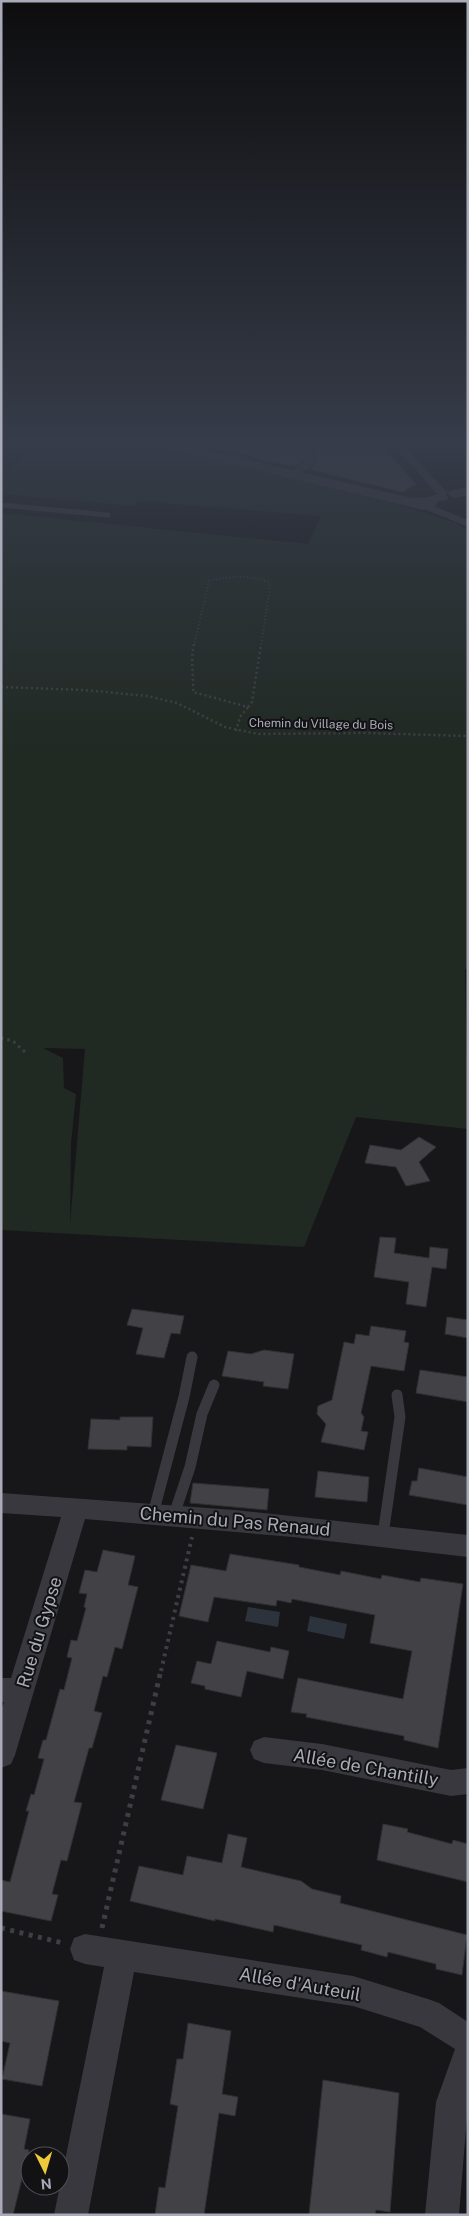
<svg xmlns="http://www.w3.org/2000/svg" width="469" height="2216" viewBox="0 0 469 2216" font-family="'Public Sans',sans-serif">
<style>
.green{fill:#212923;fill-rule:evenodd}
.water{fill:#2d333c}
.building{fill:#414146;stroke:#313135}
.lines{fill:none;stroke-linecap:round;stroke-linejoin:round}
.path-far4{stroke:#3e3f45;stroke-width:2;stroke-dasharray:1 2.5;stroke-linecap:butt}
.path-far3{stroke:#3e3f45;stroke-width:2.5;stroke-dasharray:2 3;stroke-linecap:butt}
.path-far2{stroke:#3e3f45;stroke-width:3;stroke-dasharray:2.5 4;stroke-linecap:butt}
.path-far1{stroke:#3e3f45;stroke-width:4;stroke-dasharray:3 4.5;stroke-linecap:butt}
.path{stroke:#3e3f45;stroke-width:5;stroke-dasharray:4 5.5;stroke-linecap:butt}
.service-far1{stroke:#38383e;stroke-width:5}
.service{stroke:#38383e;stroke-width:11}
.minor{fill:#38383e;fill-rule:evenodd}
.tertiary{fill:#38383e;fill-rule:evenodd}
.labels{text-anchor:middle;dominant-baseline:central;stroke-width:4;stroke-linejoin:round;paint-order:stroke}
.far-street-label{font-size:12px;fill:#a9acb8;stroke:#121214}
.near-street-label{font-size:18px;fill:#a9acb8;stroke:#121214}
</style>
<rect width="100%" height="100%" fill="#171719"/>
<path class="green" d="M40 440 172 447 395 504 456 523 468 531V969H465L468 1129 356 1117 304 1247 1 1230V513L308 544 321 516 138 501 134 506 1 494V480ZM43 1048 85 1049 70 1224 71 1143 76 1094 64 1088 63 1058Z"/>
<path class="water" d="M248 1607 280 1612 278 1627 245 1621Z
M310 1616 347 1624 344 1639 307 1631Z"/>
<path class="building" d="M205 439H292L304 459 296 466 286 465 204 445Z
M306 439H344L348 443 378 441 416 484 403 492 311 470 318 458Z
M419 1137 436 1147 419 1162 430 1181 406 1186 396 1167 365 1163 370 1145 401 1150Z
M380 1237 396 1238 394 1253 429 1258 430 1247 448 1249 446 1269 432 1267 426 1307 406 1304 409 1282 374 1277Z
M132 1309 184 1316 180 1334 171 1333 164 1358 136 1354 143 1328 127 1325Z
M447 1317 468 1320V1338L445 1334Z
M371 1326 406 1331 404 1342 409 1343 404 1371 371 1366 361 1413 364 1417 361 1431 368 1432 364 1450 321 1442 326 1424 317 1414 318 1406 332 1400 344 1342 354 1344 356 1334 369 1336Z
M264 1350 294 1354 288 1389 263 1386 264 1382 222 1376 228 1351 251 1354Z
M420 1370 468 1377V1402L416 1393Z
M120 1417H153L151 1447 127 1446V1450L88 1449 91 1419 120 1420Z
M419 1468 468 1477V1505L409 1495 412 1481H417Z
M318 1471 369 1477 367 1502 315 1497Z
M193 1483 269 1489 267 1510 190 1503Z
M103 1550 135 1556 128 1585 138 1587 122 1649 115 1647 107 1677 103 1676 94 1711 102 1713 92 1748H89L74 1802 82 1803 67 1861 61 1860 52 1894 58 1895 51 1921 1 1911V1880L10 1882 29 1811H26L31 1794 34 1795 44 1759 38 1758 43 1740H46L60 1689 64 1690 72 1658 67 1657 71 1640 77 1641 86 1608 84 1607 87 1594 79 1593 85 1570 97 1572Z
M230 1554 299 1565V1567L340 1575 341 1571 381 1579 382 1575 420 1582 421 1578 463 1584 438 1748 404 1740V1736L306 1717 307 1714 291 1712 298 1678 403 1699 412 1651 370 1643 375 1615 292 1599 291 1603 277 1600 276 1606 214 1597 208 1622 179 1616 191 1565 226 1571Z
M217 1641 270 1652 271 1647 289 1651 283 1679 247 1671 241 1697 205 1689V1686L191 1683 197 1661 211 1664Z
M176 1745 217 1753 203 1809 161 1800Z
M383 1824 408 1829 407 1832 452 1844 453 1840 468 1844V1882L377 1860Z
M228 1834 247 1838 241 1867 301 1881 312 1889 341 1896 340 1903 467 1935 462 1975 436 1969V1964L388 1952 387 1957 361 1950 362 1945 274 1925 273 1932 215 1919V1921L130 1901 139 1866 183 1875 187 1856 222 1863Z
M1 1991 59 2001 42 2086 2 2079 10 2043 1 2041Z
M188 2023 231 2031 222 2094 238 2097 235 2116 219 2113 204 2215H155L159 2187 165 2188 178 2106 170 2104 177 2059H183Z
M323 2080 399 2093 390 2212 376 2210 375 2215H309Z
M1 2114 30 2119 24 2149 29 2150 13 2215H1Z"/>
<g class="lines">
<path class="path-far4" d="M194 646 209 581C229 576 249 575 268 582L270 587 261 646"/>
<path class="path-far3" d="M194 644C190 660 194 676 193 692L248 707
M1 687 84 690 147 696 177 703 225 727 258 734 365 733 468 736
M248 707 252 702 261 644
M236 731 240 717 248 707"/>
<path class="path-far2" d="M1 1038 13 1041 25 1052"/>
<path class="path-far1" d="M161 1671 192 1537"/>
<path class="path" d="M1 1928 63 1943
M102 1928 161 1670"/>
<path class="service-far1" d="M1 505 108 515"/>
<path class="service" d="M153 1514 184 1397 192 1357
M174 1515 190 1467 202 1414 214 1385
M383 1535 400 1417 397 1395"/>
<path class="minor" d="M294 439H304L316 459 310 468 293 477 289 476V472L302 464 306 459Z
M388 439H398L446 491 447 493 446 495H438Z
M426 503 468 520V527L422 508 421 506Z
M1 1493 235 1510 468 1535V1557L293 1537 85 1519 15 1755 11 1764 1 1768V1710L4 1702H1V1678H11L61 1517 1 1513Z
M264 1737 322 1744 451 1770 468 1768V1794L451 1796 322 1770 264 1763 254 1759 250 1750 254 1741Z
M85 1934 353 1976 428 1999 439 2003 468 2022V2104L459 2215H425L436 2102 455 2049 420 2027 353 2006 134 1972 88 2215H54L104 1967 85 1964 74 1960 70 1949 74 1938Z"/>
<path class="tertiary" d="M138 439H158L412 498 428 497 442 493 448 497 447 500 437 502 436 506 423 510 140 442Z
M468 487V495L454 498 448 494 449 491Z"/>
</g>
<linearGradient id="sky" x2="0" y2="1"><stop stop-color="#0d0d0e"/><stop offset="0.59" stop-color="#363c49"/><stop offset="1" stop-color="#363c49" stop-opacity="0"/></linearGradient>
<rect width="469" height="749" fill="url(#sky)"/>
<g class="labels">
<g class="far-street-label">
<text transform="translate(321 724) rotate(1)">Chemin du Village du Bois</text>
</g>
<g class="near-street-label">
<text transform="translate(235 1521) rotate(5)">Chemin du Pas Renaud</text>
<text transform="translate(39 1632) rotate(-73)">Rue du Gypse</text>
<text transform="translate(366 1767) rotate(10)">Allée de Chantilly</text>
<text transform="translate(300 1984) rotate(10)">Allée d'Auteuil</text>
</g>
</g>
<rect width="469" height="2216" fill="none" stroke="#a9acb8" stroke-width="5"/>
<g transform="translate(45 2171) rotate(175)"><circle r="24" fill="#121214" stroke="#4e5056"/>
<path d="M0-4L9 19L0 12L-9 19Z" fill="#edca3b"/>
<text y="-8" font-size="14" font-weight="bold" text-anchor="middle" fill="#a9acb8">N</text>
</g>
</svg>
